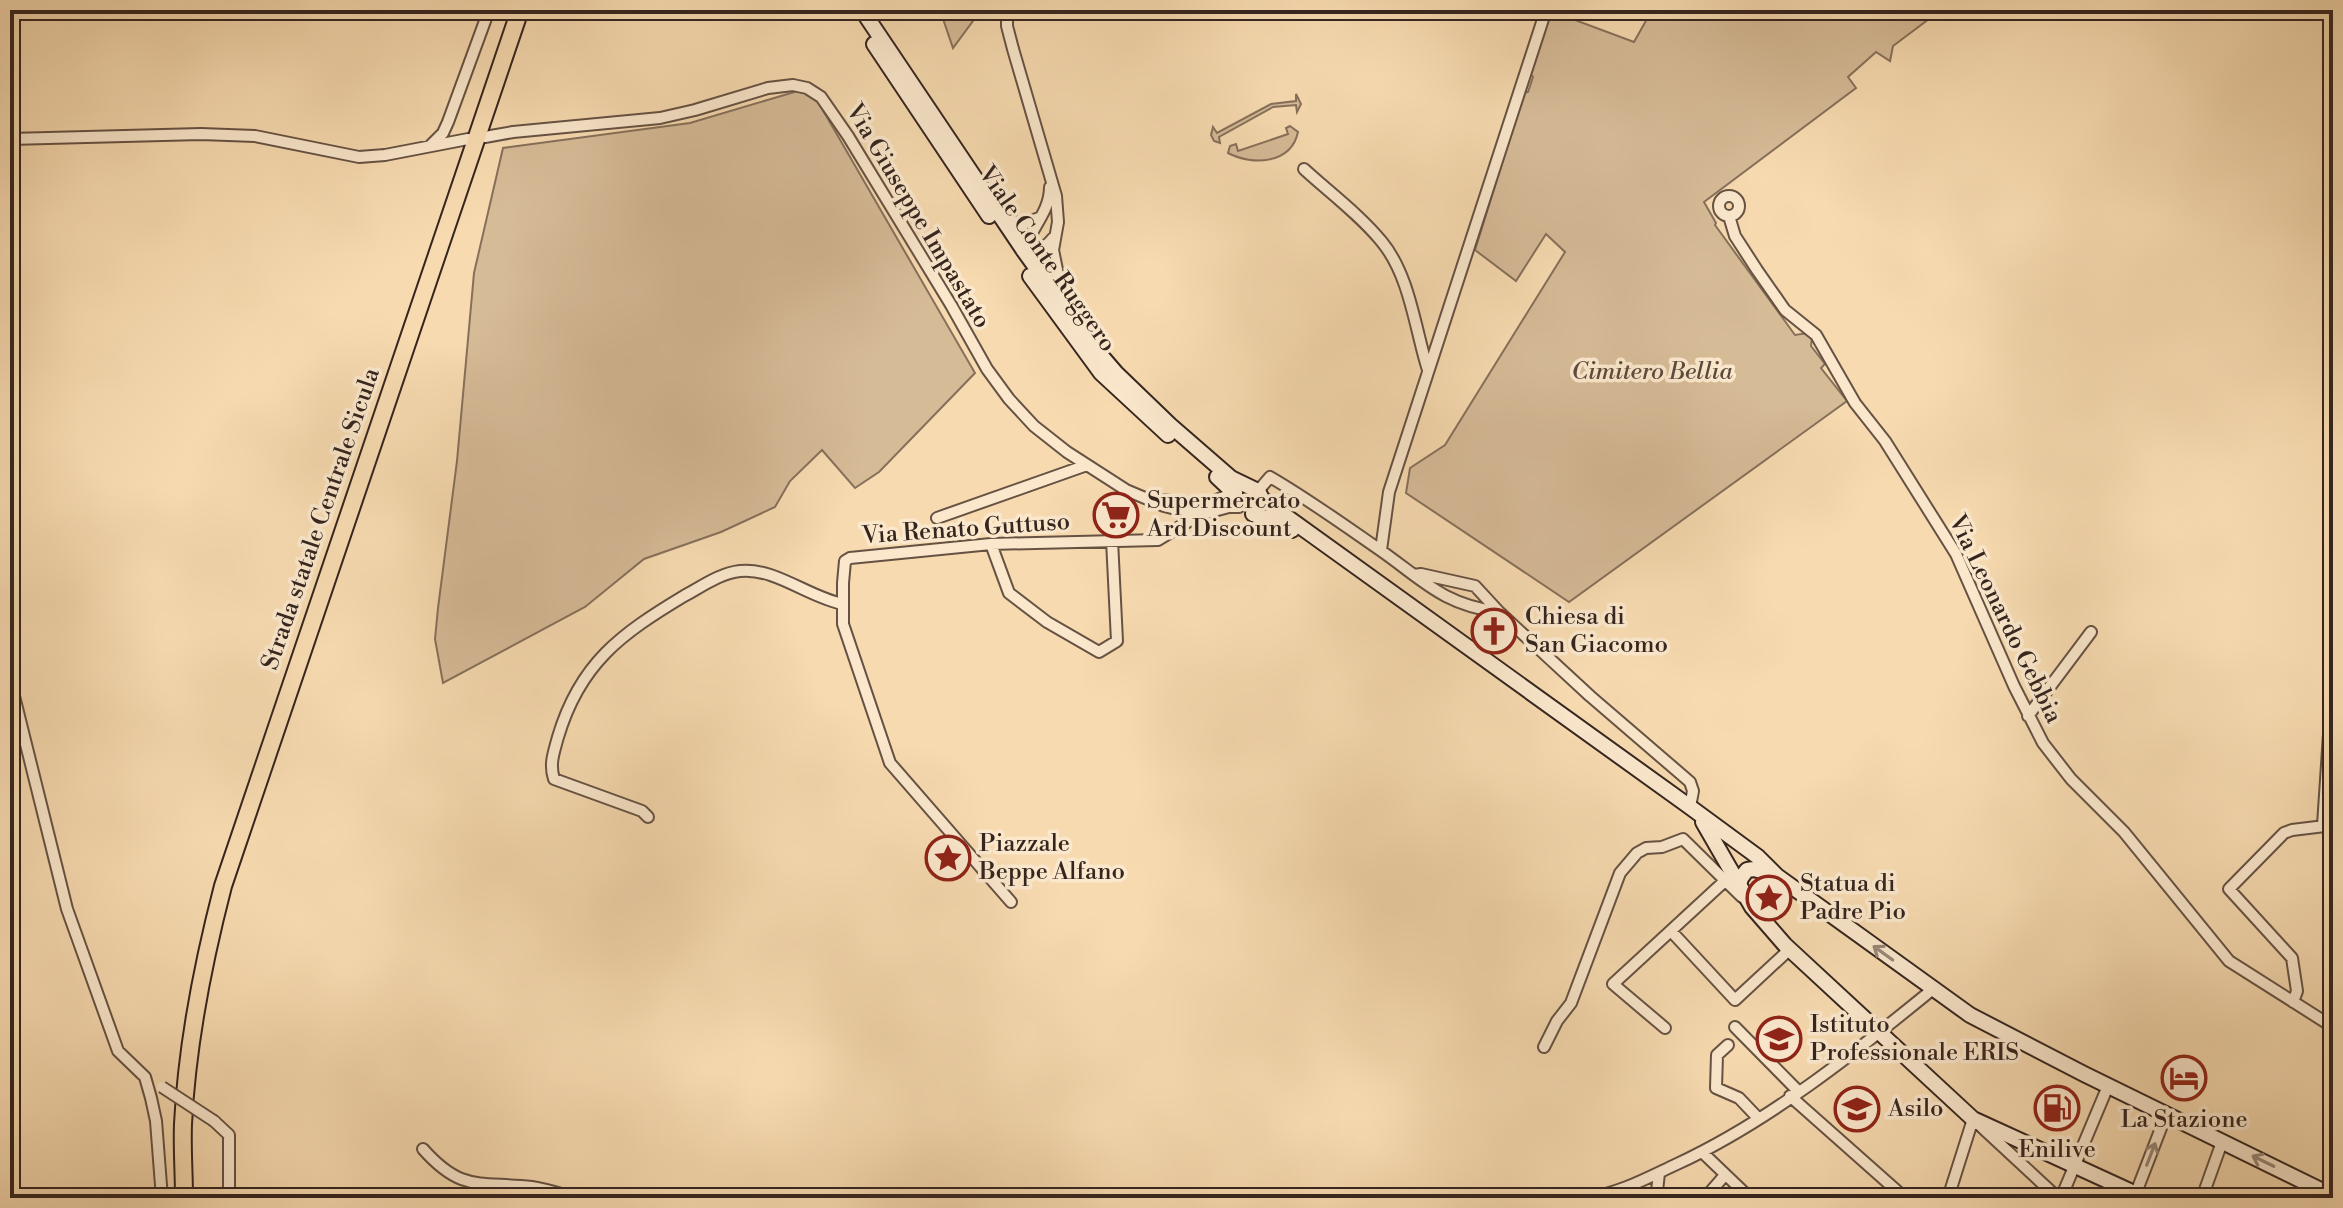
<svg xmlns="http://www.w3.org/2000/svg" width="2343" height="1208" viewBox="0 0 2343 1208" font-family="'Libre Bodoni',serif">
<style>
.green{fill:#d6bb97;stroke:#86705b;stroke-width:2}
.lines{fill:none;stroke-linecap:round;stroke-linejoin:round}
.minor-casing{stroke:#665243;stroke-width:14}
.secondary-casing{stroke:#35251f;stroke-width:18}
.primary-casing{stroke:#35251f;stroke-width:20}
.minor{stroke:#fae7cc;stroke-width:10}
.secondary{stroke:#fae7cc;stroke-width:14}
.primary{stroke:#f7dab0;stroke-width:16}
.minor-bridge-casing{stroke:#665243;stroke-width:14;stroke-linecap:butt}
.minor-bridge{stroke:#fae7cc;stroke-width:10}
.oneway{stroke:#988676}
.labels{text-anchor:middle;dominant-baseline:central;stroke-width:7;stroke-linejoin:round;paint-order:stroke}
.street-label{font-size:24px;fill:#35251f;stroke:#fae7cc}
.park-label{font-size:24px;font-style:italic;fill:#5d4a3d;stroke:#fae7cc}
.poi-label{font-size:24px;fill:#35251f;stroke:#fae7cc;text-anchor:start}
</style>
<rect width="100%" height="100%" fill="#f7dab0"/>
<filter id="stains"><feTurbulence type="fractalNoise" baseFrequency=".0025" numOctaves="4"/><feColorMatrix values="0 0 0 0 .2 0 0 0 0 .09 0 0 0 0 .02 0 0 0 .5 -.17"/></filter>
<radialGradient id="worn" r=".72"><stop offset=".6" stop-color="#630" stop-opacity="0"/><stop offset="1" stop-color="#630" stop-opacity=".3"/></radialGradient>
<path class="green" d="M940 10H981L953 48Z
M1652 10H1941L1893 46 1890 61 1876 52 1848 77 1856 88 1704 202 1716 223 1715 225 1795 335 1808 333 1812 338 1811 346 1825 364 1821 368 1847 401 1569 602 1406 493 1410 468 1445 445 1565 252 1546 234 1516 281 1475 250 1524 93 1528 92 1533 77 1530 73 1551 11 1634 42Z
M801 90 817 100 975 373 879 472 855 488 822 450 790 481 775 507 721 532 644 559 585 607 443 683 435 639 438 608 457 461 474 273 503 148 690 123Z
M1296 94 1301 104 1297 112 1296 105 1273 107 1219 137 1220 143 1214 141 1211 135 1213 127 1217 133 1271 104 1296 101Z
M1290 126 1298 132C1291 164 1253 166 1228 153L1230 146 1236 144 1238 151 1288 134 1286 128Z"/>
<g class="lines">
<g class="minor-casing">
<path id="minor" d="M1007 10V26L1013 49 1056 196 1058 222 1053 250 1064 304
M485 137 513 132 660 118 695 110 768 88 793 85 807 88 821 97 848 136 951 305 987 369 1009 399 1034 426 1067 452 1126 490 1164 506 1199 515 1229 507H1239
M10 139 201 134 255 136 359 157 385 155 468 139
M430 146 443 133 448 122 489 10
M1304 169C1329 192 1360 215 1382 242 1410 276 1415 329 1428 370
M1719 206a10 10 0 1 1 20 0a10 10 0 1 1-20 0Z
M1729 216 1735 236 1757 270 1785 310 1816 335 1855 403 1885 441 1956 554 2014 686 2043 743 2071 779 2124 832 2229 961 2333 1027
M1001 217 1023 224 1039 218
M1023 250C1036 252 1046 248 1054 237
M1024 253C1029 229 1050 213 1050 187
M1258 491 1270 477C1308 499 1344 525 1380 550 1423 580 1443 605 1499 612
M1164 500 1203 505 1237 492
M937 518 1087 465
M991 544 1009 593 1047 622 1099 652 1117 641 1112 540
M1381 550 1389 492 1546 10
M1414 575 1421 574 1475 586 1499 612 1590 696 1690 782 1693 791 1690 807
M10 680 67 909 118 1051 145 1077 151 1098 156 1121 162 1198
M2028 716 2091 632
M648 817 642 811 554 779C549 764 554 752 558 737 580 663 621 634 684 596 701 587 720 573 740 571 774 567 810 598 843 604
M2323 825 2330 719 2333 713
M1011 902 890 763 843 624V583L845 561 850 558 991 544 1158 540 1199 515
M1671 931 1735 1000 1790 949
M2293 1002 2297 991 2292 958 2229 889 2284 833 2292 830 2333 825
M1735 1027 1798 1091
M1665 1028 1613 984 1728 878
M1728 1045 1717 1055 1716 1088 1739 1098 1758 1118
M1544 1047 1557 1021 1571 1003 1620 873 1637 853 1646 848 1662 847 1683 839 1742 897
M1790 1096 1905 1198
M214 1121 229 1135V1198
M423 1149C462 1193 480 1181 532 1187 546 1189 561 1194 575 1198
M1703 1153 1750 1198
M1659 1173 1657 1191 1664 1198
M1587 1198C1620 1193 1647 1178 1677 1164 1768 1122 1856 1052 1933 989
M1705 1198 1725 1175
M1948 1198 1973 1119 2058 1198
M2061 1198 2108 1086
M2134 1198 2166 1115
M2202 1198 2222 1142
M2302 1198 2309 1184"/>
</g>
<g class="secondary-casing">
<path id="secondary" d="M862 10 1024 251 1091 344 1116 373 1170 425 1231 478 1258 491 1262 499 1690 807 1758 857 1777 876 1970 1015 2084 1074 2333 1196
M874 44 989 216
M1030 276 1101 373 1168 435
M1217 477 1234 493 1238 502
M1253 514 1281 523 1292 530
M1703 822 1752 907 1785 945 1973 1119 2145 1198
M1739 885 1741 878 1747 870 1754 869 1776 875"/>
</g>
<g class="primary-casing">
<path id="primary" d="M184 1198C184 1173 182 1148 183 1124 187 1043 203 963 223 886L520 10"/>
</g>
<use href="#minor" class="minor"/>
<use href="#secondary" class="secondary"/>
<use href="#primary" class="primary"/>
<g class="minor-bridge-casing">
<path id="minor-bridge" d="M162 1087 214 1121"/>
</g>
<use href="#minor-bridge" class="minor-bridge"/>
</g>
<defs><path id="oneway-shaft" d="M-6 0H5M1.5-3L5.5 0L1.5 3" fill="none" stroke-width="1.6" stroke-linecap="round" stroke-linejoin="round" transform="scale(2)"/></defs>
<g class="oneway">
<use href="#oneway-shaft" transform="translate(1883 953) rotate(-144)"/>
<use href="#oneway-shaft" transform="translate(2151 1154) rotate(-69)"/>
<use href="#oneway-shaft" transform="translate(2263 1161) rotate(-154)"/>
</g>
<defs>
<g id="supermarket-ring" transform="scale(2.3)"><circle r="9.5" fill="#fae7cc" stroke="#8f2418" stroke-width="1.5"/><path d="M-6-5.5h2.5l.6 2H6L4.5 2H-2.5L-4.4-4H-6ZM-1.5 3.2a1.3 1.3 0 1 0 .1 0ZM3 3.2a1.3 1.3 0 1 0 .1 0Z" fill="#8f2418"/></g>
<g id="church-ring" transform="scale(2.3)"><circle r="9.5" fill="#fae7cc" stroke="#8f2418" stroke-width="1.5"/><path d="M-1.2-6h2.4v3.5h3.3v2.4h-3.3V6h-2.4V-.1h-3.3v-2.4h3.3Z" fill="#8f2418"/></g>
<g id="sight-ring" transform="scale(2.3)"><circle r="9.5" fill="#fae7cc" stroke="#8f2418" stroke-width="1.5"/><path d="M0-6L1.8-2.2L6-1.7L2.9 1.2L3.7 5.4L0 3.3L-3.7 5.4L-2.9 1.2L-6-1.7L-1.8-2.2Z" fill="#8f2418"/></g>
<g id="school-ring" transform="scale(2.3)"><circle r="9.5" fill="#fae7cc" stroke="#8f2418" stroke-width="1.5"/><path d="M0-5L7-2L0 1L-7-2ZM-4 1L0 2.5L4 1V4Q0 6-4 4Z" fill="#8f2418"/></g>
<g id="hotel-ring" transform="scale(2.3)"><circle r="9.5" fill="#fae7cc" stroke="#8f2418" stroke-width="1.5"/><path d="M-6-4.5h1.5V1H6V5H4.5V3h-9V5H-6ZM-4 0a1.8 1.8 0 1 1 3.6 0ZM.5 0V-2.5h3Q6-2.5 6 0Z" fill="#8f2418"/></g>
<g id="fuel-ring" transform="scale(2.3)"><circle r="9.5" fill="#fae7cc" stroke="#8f2418" stroke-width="1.5"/><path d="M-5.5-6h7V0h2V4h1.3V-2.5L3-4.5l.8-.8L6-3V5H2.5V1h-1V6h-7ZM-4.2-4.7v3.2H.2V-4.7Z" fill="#8f2418"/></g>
</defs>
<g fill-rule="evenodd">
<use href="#supermarket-ring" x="1116" y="515"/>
<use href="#church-ring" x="1494" y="631"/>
<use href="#sight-ring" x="948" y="858"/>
<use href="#sight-ring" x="1769" y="898"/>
<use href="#school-ring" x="1779" y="1039"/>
<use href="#hotel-ring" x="2184" y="1078"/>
<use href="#fuel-ring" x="2057" y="1108"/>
<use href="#school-ring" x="1857" y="1109"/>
</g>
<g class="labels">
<g class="street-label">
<text transform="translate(918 216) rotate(59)">Via Giuseppe Impastato</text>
<text transform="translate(1047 259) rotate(55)">Viale Conte Ruggero</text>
<text transform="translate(321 519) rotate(-71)">Strada statale Centrale Sicula</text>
<text transform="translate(966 529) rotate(-4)">Via Renato Guttuso</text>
<text transform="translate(2005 619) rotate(64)">Via Leonardo Gebbia</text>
</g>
<g class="park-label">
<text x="1652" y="372">Cimitero Bellia</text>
</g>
<g class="poi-label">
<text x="1147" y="501">Supermercato<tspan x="1147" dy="28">Ard Discount</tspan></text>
<text x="1525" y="617">Chiesa di<tspan x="1525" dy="28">San Giacomo</tspan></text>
<text x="979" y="844">Piazzale<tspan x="979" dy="28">Beppe Alfano</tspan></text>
<text x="1800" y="884">Statua di<tspan x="1800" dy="28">Padre Pio</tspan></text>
<text x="1810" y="1025">Istituto<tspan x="1810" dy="28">Professionale ERIS</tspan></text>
<text x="1888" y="1109">Asilo</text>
<text x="2184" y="1120" text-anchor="middle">La Stazione</text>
<text x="2057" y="1150" text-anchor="middle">Enilive</text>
</g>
</g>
<rect width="2343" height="1208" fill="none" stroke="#f7dab0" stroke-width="40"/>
<rect x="12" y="12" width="2319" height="1184" fill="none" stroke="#35251f" stroke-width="4"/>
<rect x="20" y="20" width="2303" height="1168" fill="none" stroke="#35251f" stroke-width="2"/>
<rect width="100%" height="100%" filter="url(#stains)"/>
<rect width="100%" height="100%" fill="url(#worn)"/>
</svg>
